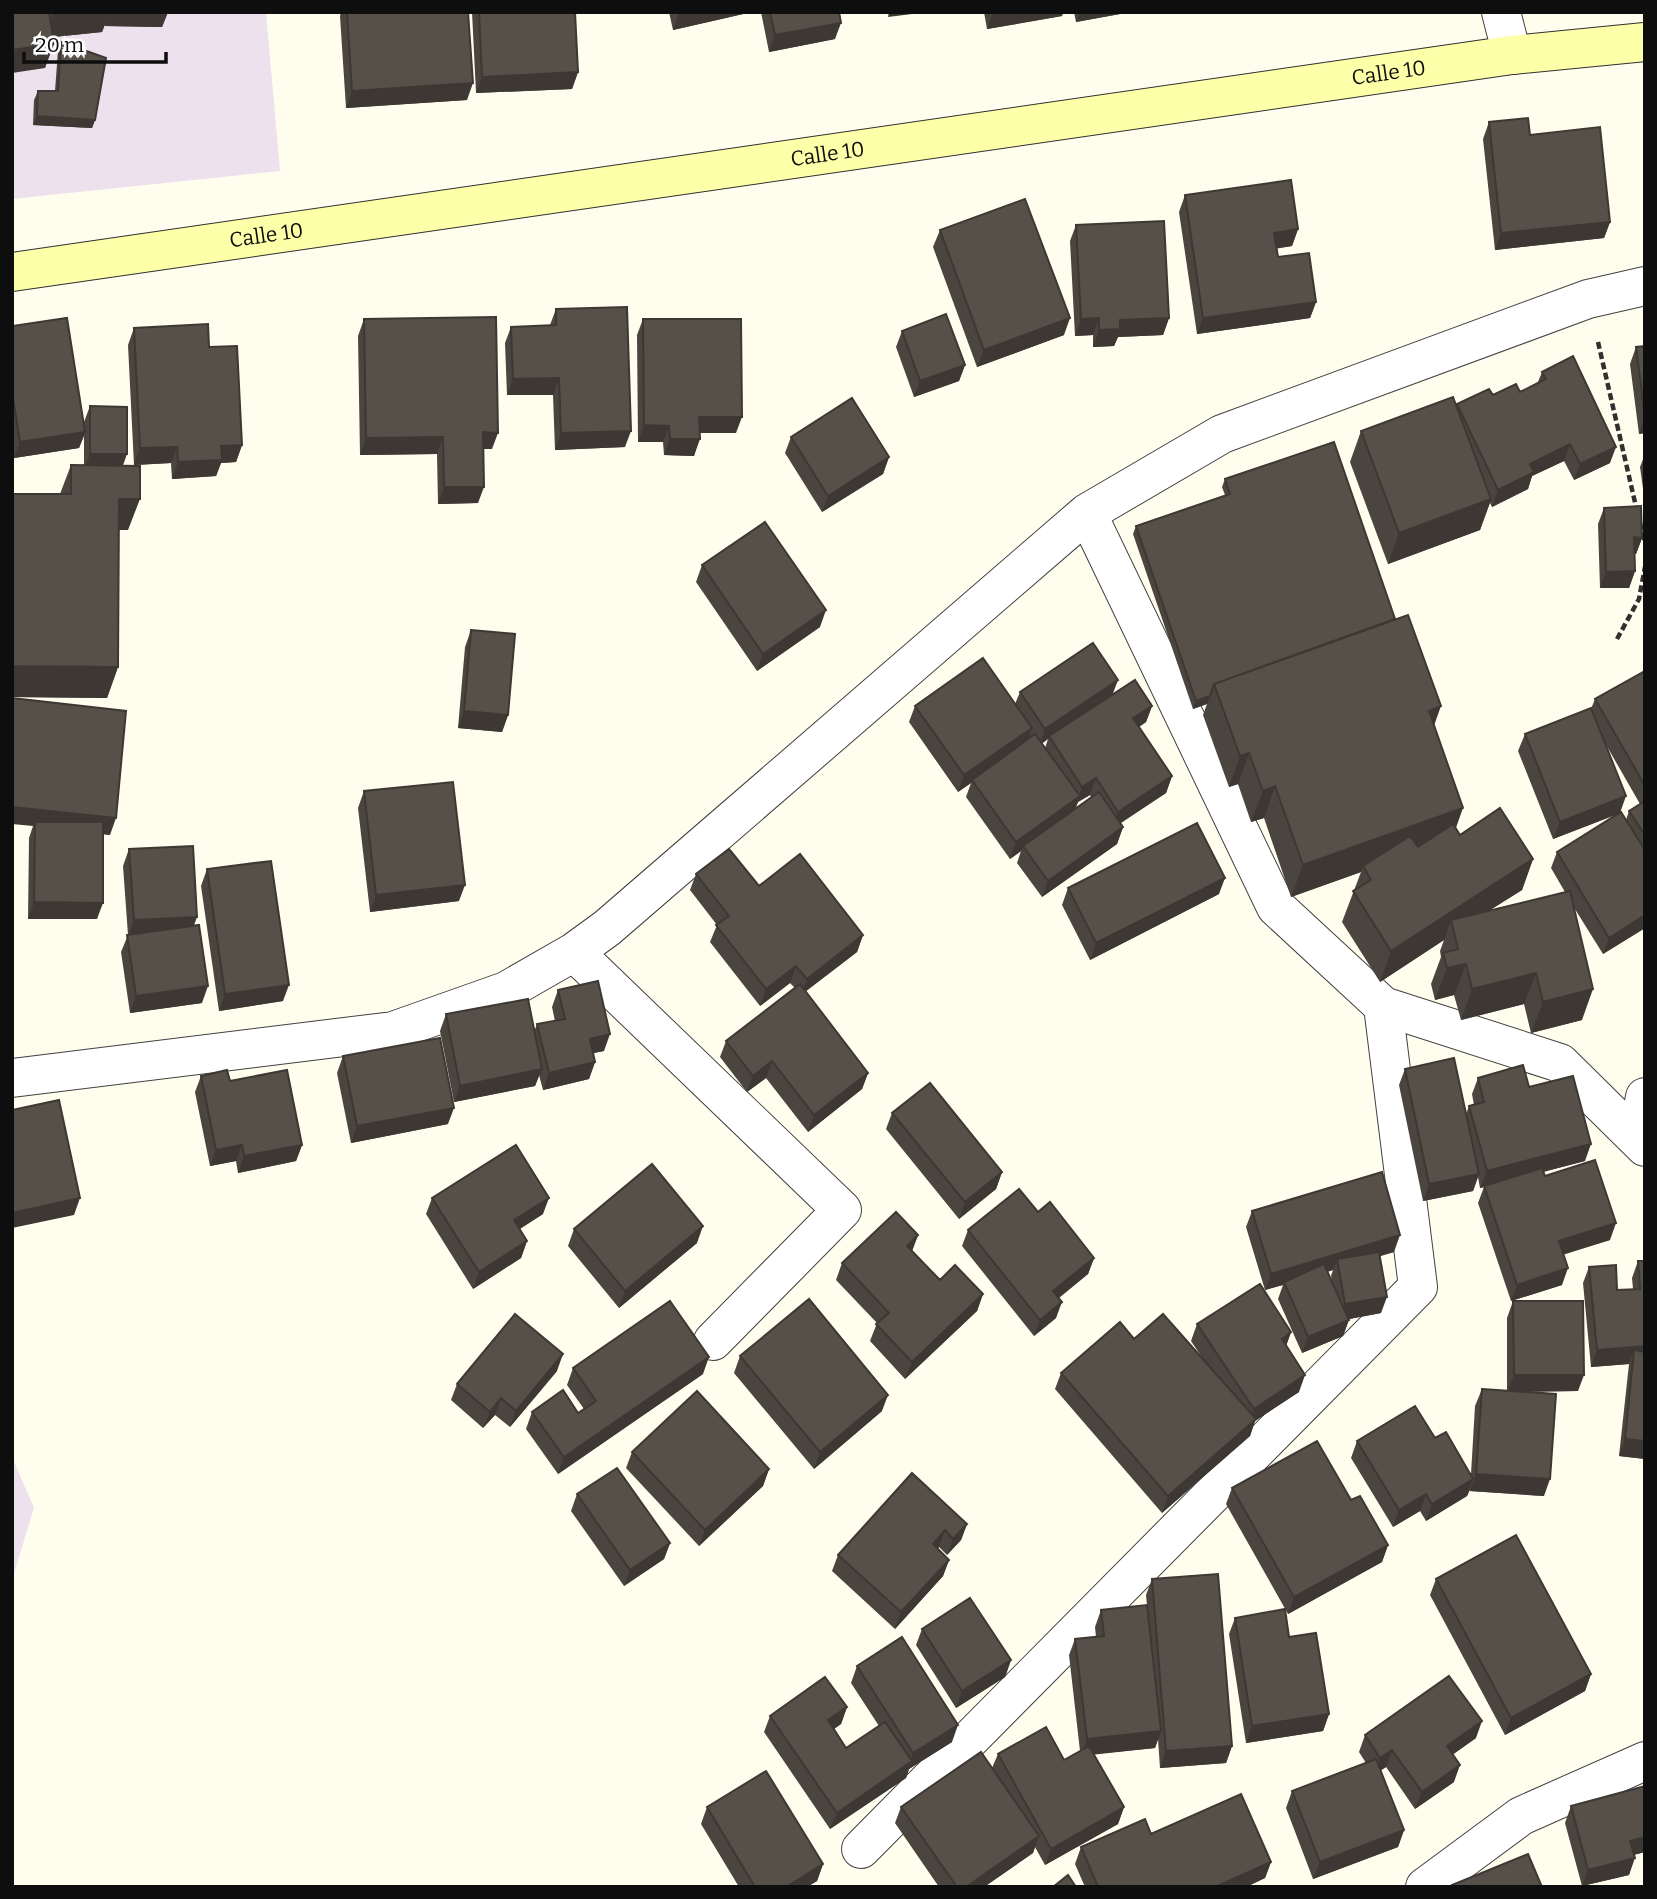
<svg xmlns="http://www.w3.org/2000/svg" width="1657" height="1899" viewBox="0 0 1657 1899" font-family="Bitter,serif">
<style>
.industrial{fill:#ede1ed}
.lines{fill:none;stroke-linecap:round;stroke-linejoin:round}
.street-casing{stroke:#414141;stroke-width:40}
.secondary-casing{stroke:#303030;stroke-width:40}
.path{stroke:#303030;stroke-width:4.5;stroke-dasharray:7 3.5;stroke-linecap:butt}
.street{stroke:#fff;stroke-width:38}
.secondary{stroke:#fdffa9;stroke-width:38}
.wall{fill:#4b453f;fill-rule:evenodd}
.shaded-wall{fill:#3d3833}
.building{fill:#575049;stroke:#3d3833;stroke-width:2}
.labels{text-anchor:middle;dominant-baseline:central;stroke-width:7;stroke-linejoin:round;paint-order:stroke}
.street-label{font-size:21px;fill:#0e0e0e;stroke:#fff}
</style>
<rect width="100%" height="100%" fill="#fffeee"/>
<path class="industrial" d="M12 12H266L280 171 12 199Z
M12 1457 34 1508 12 1580Z"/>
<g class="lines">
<g class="street-casing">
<path id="street" d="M1501 12 1512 55
M1087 513 1276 907 1383 1006 1560 1063 1645 1147
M574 952 842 1210 713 1341
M12 1078 393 1031 506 991 574 952 607 928 1087 513 1222 434 1588 299 1645 286
M1637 1139 1645 1097
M861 1849 1418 1287 1383 1006
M1425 1887 1521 1816 1645 1761"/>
</g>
<g class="secondary-casing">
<g id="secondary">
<path id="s1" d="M12 272 1512 55 1645 42"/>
</g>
</g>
<path class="path" d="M1598 342 1637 511
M1640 523 1645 542
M1617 639 1639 599 1645 567"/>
<use href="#street" class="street"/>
<use href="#secondary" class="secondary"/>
</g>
<path class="wall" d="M12 12H168L162 27 105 26V24L102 32 53 37 45 68Z
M341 12H468L467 100 346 108 340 16Z
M472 12H575L578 72 572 89 476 93Z
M669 12H752L673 30Z
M761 12H839L835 39 769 52Z
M984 12H1063L1062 16 987 29Z
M1074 12H1131L1076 22Z
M61 42 95 120 92 128 33 125 34 100 38 91H55L58 50Z
M1489 122 1530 135 1610 222 1604 238 1495 250 1483 139Z
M1185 195 1298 229 1292 246 1277 248 1278 257 1316 302 1310 318 1197 334 1179 212Z
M1076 225 1169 318 1163 335 1118 337 1114 346 1093 347V335L1075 336 1070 241Z
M940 230 1064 335 977 367 933 247Z
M556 309 625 447 555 450 553 395H507L505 343 511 327 550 325Z
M364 319 492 449H483L478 503 438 504 437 454 360 455 358 336Z
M643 319 736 433H700L694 456 664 455 663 442H638L637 335Z
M12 326 84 422 90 406 123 466 128 530H119L118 667 107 698 12 697V494H60L71 465H84V436L79 448 14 458 12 447Z
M134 328 209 347 242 445 236 462 221 463 216 476 172 479 171 463 134 465 128 345Z
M902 331 965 365 959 381 914 397 896 347Z
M1645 346V433L1639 434 1630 364 1636 347Z
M1542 372 1610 463 1574 480 1564 461 1532 476 1528 489 1492 507 1490 503 1480 530 1388 564 1350 462 1361 431 1493 395 1520 392 1538 382Z
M791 437 889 457 883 474 822 512 785 453Z
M1645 454V503L1640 467Z
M1225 479 1395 619 1434 726 1456 828 1460 835 1533 859 1522 890 1488 911 1565 892 1551 868 1557 852 1618 814 1553 839 1518 751 1525 734 1591 709 1595 699 1645 671V928L1603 954 1573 906 1582 1020 1531 1033 1524 1004 1461 1020 1454 995 1435 1000 1431 984 1441 957 1440 951 1444 940 1380 982 1342 922 1361 872 1291 897 1264 818 1251 822 1238 784 1229 787 1203 715 1207 704 1193 709 1133 534 1136 526 1225 495 1222 487ZM1605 743 1640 804 1629 811 1626 820 1620 813Z
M1604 508 1642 538 1636 554H1635V571L1629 588H1600L1598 524Z
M702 565 820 627 757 671 696 582Z
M471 630 508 715 502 732 458 728 465 647Z
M1020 692 1112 695 1152 706 1146 722 1139 727 1172 776 1166 793 1120 823 1123 827 1117 844 1042 897 1017 863 1021 851 1010 859 966 797 971 783 958 792 909 722 915 706 1015 704ZM1048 739 1045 748 1042 743ZM1090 795 1091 797 1075 809 1078 802Z
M12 698 110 835 103 834 97 919H28L29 838 33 826Z
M364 791 459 901 370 912 358 808Z
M129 849 194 926 202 1003 130 1013 121 952 128 935 123 866Z
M207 869 283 1001 219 1011 201 886Z
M696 874 759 886 863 935 857 952 806 991 868 1073 862 1089 808 1132 766 1078 747 1092 720 1057 726 1041 795 988 790 983 760 1006 710 942 717 925 690 890Z
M1068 888 1219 894 1090 960 1062 905Z
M558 990 604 1051 593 1053 595 1062 589 1079 543 1090 539 1075 535 1086 454 1102 440 1031 446 1014 534 1032 537 1024 555 1021 552 1007Z
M343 1056 448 1124 351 1143 337 1073Z
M1405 1069 1466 1114 1469 1106 1474 1105 1472 1094 1478 1078 1529 1087 1585 1161 1543 1172 1545 1176 1610 1240 1563 1254 1562 1285 1511 1301 1478 1203 1484 1187 1480 1188 1478 1177 1473 1191 1423 1201 1399 1085Z
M201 1076 230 1081 302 1145 296 1161 238 1173 236 1161 210 1166 195 1092Z
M892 1113 1002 1172 996 1189 959 1219 886 1129Z
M432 1198 543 1214 520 1229 527 1241 521 1258 473 1289 426 1214Z
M1252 1211 1394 1252 1379 1256 1381 1313 1349 1319 1343 1336 1302 1353 1278 1299 1283 1285 1265 1290 1246 1227ZM1333 1270 1331 1276 1332 1281 1327 1272Z
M1038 1212 1094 1258 1088 1274 1059 1298 1056 1318 1034 1336 962 1246 968 1230Z
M574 1229 697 1243 619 1308 568 1246Z
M918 1235 912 1251 940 1280 983 1294 977 1311 905 1379 870 1341 877 1323 836 1280 842 1263Z
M1638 1261H1645V1459L1619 1456 1629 1364 1591 1367 1583 1283 1589 1267 1617 1290 1633 1289 1632 1278Z
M1513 1301 1578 1391 1516 1392 1544 1496 1470 1491V1490L1467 1496 1426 1521 1420 1511 1393 1527 1351 1458 1357 1441 1435 1438 1471 1474 1475 1406 1482 1389 1507 1391V1318Z
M1197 1324 1291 1332 1286 1346 1299 1392 1255 1421 1250 1436 1162 1513 1055 1389 1061 1373 1134 1339 1205 1362 1191 1341Z
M740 1356 882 1411 814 1469 734 1373Z
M573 1368 703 1374 558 1474 526 1429 532 1412 578 1413 584 1409 567 1385Z
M557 1371 510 1427 495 1415 483 1428 451 1400 457 1384Z
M632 1452 769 1469 763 1486 699 1546 626 1468Z
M1232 1488 1351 1500 1388 1545 1382 1562 1288 1614 1226 1504Z
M577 1494 670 1543 664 1559 624 1586 571 1511Z
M967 1524 961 1540 947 1555 939 1547 937 1549 949 1560 943 1576 895 1629 832 1571 838 1555Z
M1152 1579 1232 1746 1226 1763 1160 1768 1158 1739 1155 1748 1094 1754 1124 1807 1118 1824 1045 1865 1035 1847 1033 1853 984 1887H939L895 1823 901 1807 992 1768 998 1754 1064 1760 1080 1751 1069 1655 1075 1639 1096 1637 1095 1627 1101 1610 1147 1605 1146 1595Z
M1436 1579 1591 1674 1585 1691 1505 1735 1430 1595Z
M1235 1618 1289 1637 1329 1714 1323 1731 1246 1743 1229 1634Z
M922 1629 1011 1660 1005 1677 956 1708 916 1645Z
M857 1666 952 1742 909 1769 906 1778 830 1829 764 1732 770 1716 847 1707 841 1724 834 1729 846 1748 879 1726 851 1683Z
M1365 1735 1476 1738 1453 1754 1454 1782 1415 1809 1386 1767 1381 1770 1404 1830 1398 1847 1313 1879 1286 1808 1292 1791 1366 1763 1359 1752Z
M1645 1786V1852L1634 1855 1629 1875 1582 1886 1565 1823 1571 1806Z
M707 1807 823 1864 817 1881 807 1887H739L701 1824Z
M1151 1834 1271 1862 1265 1878 1246 1887H1085L1075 1864 1081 1847Z"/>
<path class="shaded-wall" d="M69 12H110L102 32 44 38 53 14Z
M110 12H168L162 27 105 26Z
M684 12H752L673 30 679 13Z
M889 12H928L888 17Z
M993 12H1063L1062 16 987 29Z
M1080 12H1131L1076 22Z
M841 23 835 39 769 52 775 35Z
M54 44 45 68 12 73V50Z
M578 72 572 89 476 93 482 77Z
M473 83 467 100 346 108 352 91Z
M37 116 95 120 92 128 33 125Z
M1610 222 1604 238 1495 250 1501 233Z
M1298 229 1292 246 1268 250 1274 233Z
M1316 302 1310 318 1197 334 1203 318Z
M1070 318 1064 335 977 367 984 350Z
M1099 318 1093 335 1075 336 1081 319Z
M1169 318 1163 335 1118 337 1114 346 1093 347 1099 330 1120 320Z
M965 365 959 381 914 397 920 381Z
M559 378 553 395H507L513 379Z
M699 417H742L736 433H693Z
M1645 417V433L1639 434Z
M644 425 669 426 663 442H638Z
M631 431 625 447 555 450 561 433Z
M85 432 79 448 14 458 20 442Z
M483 432 498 433 492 449H477Z
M443 437 437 454 360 455 366 438Z
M670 439H700L694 456 664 455Z
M1570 444 1564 461 1532 476 1528 489 1492 507 1498 490 1530 464Z
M242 445 236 462 221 463 216 476 172 479 178 462 221 446Z
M177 447 171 463 134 465 140 448Z
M1616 447 1610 463 1574 480 1580 464Z
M90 454H127L121 471H84Z
M889 457 883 474 822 512 828 496Z
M444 487H484L478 503 438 504Z
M119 499H140L128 530H108Z
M1491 499 1480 530 1388 564 1399 533Z
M1634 537 1642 538 1636 554H1628Z
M1635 571 1629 588H1600L1606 572Z
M826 610 820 627 757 671 763 654Z
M12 666 118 667 107 698 12 697Z
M1118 680 1112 696 1049 736 1048 739 1039 746 1045 729Z
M1210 696 1207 704 1193 709 1196 701Z
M1152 706 1146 722 1127 735 1133 718Z
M1441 706 1430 737 1429 711Z
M464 711 508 715 502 732 458 728Z
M1032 728 1026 745 972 780 971 783 958 792 964 775Z
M1249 753 1238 784 1229 787 1240 756Z
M1172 776 1166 793 1112 829 1118 812Z
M1096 778 1090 795 1078 802 1074 813 1023 846 1021 851 1010 859 1016 842 1078 798 1082 787Z
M1275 786 1264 818 1251 822 1263 791Z
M1626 796 1620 813 1553 839 1560 822Z
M12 807 116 818 110 835 35 826V822L33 826 12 824Z
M1463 808 1452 839 1363 866 1361 872 1291 897 1303 865Z
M1123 827 1117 844 1042 897 1048 881Z
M1533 859 1522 890 1454 933 1451 920 1444 940 1380 982 1391 951Z
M1225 878 1219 894 1090 960 1096 943Z
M465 885 459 901 370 912 376 895Z
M34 902 103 903 97 919H28Z
M1645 915V928L1603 954 1609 938Z
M197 917 191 934 128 937 134 920Z
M863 935 857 952 801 995 807 979Z
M1466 964 1454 995 1435 1000 1447 968Z
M796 966 790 983 760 1006 766 989Z
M1536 973 1524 1004 1461 1020 1472 989Z
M289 985 283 1001 219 1011 225 994Z
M208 986 202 1003 130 1013 136 996Z
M1593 989 1582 1020 1531 1033 1543 1002Z
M610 1034 604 1051 584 1055 590 1039Z
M772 1061 766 1078 747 1092 753 1076Z
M595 1062 589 1079 543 1090 549 1073Z
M542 1069 535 1086 454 1102 460 1086Z
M868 1073 862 1089 808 1132 814 1115Z
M454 1108 448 1124 351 1143 357 1126Z
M1591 1144 1585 1161 1480 1188 1487 1171Z
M242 1145 236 1161 210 1166 216 1150Z
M302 1145 296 1161 238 1173 244 1156Z
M1002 1172 996 1189 959 1219 965 1202Z
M1479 1174 1473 1191 1423 1201 1429 1184Z
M80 1198 74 1215 12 1228V1213Z
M549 1198 543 1214 508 1236 514 1220Z
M1616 1223 1610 1240 1553 1258 1559 1241Z
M703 1226 697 1243 619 1308 625 1291Z
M918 1235 912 1251 907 1246Z
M1400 1235 1394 1252 1338 1269 1337 1259 1333 1270 1285 1284 1284 1282 1283 1285 1265 1290 1271 1274Z
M527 1241 521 1258 473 1289 479 1272Z
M1094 1258 1088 1274 1047 1307 1053 1291Z
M1568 1268 1562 1285 1511 1301 1517 1285Z
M983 1294 977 1311 905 1379 912 1362Z
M1387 1297 1381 1313 1339 1321 1345 1304Z
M1062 1302 1056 1318 1034 1336 1040 1320Z
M1349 1320 1343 1336 1302 1353 1308 1337Z
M1291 1332 1285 1349 1282 1339Z
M1645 1346V1362L1634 1350 1629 1364 1591 1367 1597 1350Z
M563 1354 557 1371 510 1427 516 1411Z
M709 1357 703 1374 558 1474 564 1457Z
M1305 1375 1299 1392 1255 1421 1250 1436 1162 1513 1168 1496 1248 1426 1254 1409Z
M1514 1375H1584L1578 1391 1507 1392Z
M888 1395 882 1411 814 1469 820 1452Z
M501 1398 495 1415 483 1428 490 1412Z
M1625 1439 1645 1441V1459L1619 1456Z
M769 1469 763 1486 699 1546 705 1530Z
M1476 1474 1550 1479 1544 1496 1470 1491Z
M1473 1479 1467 1496 1426 1521 1432 1504Z
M1426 1494 1420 1511 1393 1527 1399 1510Z
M967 1524 961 1540 947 1555 953 1539Z
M945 1530 939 1547 927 1561 933 1544Z
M670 1543 664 1559 624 1586 630 1570Z
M1388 1545 1382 1562 1288 1614 1294 1597Z
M949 1560 943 1576 895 1629 901 1612Z
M1011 1660 1005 1677 956 1708 962 1691Z
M1591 1674 1585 1691 1505 1735 1511 1718Z
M847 1707 841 1724 822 1737 828 1720Z
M1329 1714 1323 1731 1246 1743 1252 1726Z
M1482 1721 1476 1738 1441 1763 1447 1746Z
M958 1725 952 1742 909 1769 906 1778 830 1829 837 1813 910 1762 913 1753Z
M1161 1731 1155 1748 1081 1756 1087 1739Z
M1232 1746 1226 1763 1160 1768 1166 1751Z
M1392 1750 1386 1767 1374 1775 1380 1758Z
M1460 1765 1454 1782 1415 1809 1422 1792Z
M1124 1807 1118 1824 1045 1865 1051 1849Z
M1404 1830 1398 1847 1313 1879 1320 1862Z
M1039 1836 1033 1853 984 1887H966Z
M1645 1837V1852L1624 1857 1630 1841Z
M1635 1858 1629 1875 1582 1886 1588 1870Z
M1271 1862 1265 1878 1246 1887H1215Z
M823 1864 817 1881 807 1887H786Z"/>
<path class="building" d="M12 12H49L54 44 12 50Z
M347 12H468L473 83 352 91Z
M479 12H575L578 72 482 77Z
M770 12H839L841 23 775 35Z
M61 42 106 58 95 120 37 116 38 91H58Z
M1528 118 1530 135 1600 127 1610 222 1501 233 1489 122Z
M1291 180 1298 229 1274 233 1278 257 1309 253 1316 302 1203 318 1185 195Z
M1025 199 1070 318 984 350 940 230Z
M1164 221 1169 318 1120 320V329L1099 330V318L1081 319 1076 225Z
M627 307 631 431 561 433 559 378 513 379 511 327 556 325V309Z
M946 314 965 365 920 381 902 331Z
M496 317 498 433 483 432 484 487H444L443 437 366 438 364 319Z
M67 318 85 432 20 442 12 392V326Z
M643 319H741L742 417H699L700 439H670L669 426 644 425Z
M208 324 209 347 237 346 242 445 221 446 222 460 178 462 177 447 140 448 134 328Z
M1645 346V417L1636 347Z
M1573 356 1616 447 1580 464 1570 444 1530 464 1534 472 1498 490 1457 404 1489 389 1493 395 1516 384 1520 392 1546 379 1542 372Z
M1453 397 1491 499 1399 533 1361 431Z
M852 398 889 457 828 496 791 437Z
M90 406 127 407V454H90Z
M1334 442 1395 619 1214 684 1210 696 1196 701 1136 526 1230 494 1225 479Z
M71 465 140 466V499H119L118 667 12 666V494H71Z
M1641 506 1642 538 1634 537 1635 571 1606 572 1604 508Z
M765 522 826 610 763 654 702 565Z
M1408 615 1441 706 1429 711 1463 808 1303 865 1275 786 1263 791 1249 753 1240 756 1214 684Z
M471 630 515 634 508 715 464 711Z
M1093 643 1118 680 1045 729 1020 692Z
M983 658 1032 728 964 775 915 706Z
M1645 671V786L1595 699Z
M1135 680 1152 706 1133 718 1172 776 1118 812 1096 778 1082 787 1049 736Z
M12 698 126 711 116 818 12 807Z
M1591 708 1626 796 1560 822 1525 734Z
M1035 734 1080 796 1016 842 972 780Z
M453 782 465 885 376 895 364 791Z
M1099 792 1123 827 1048 881 1023 846Z
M1645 801V835L1629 811Z
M1500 808 1533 859 1391 951 1353 891 1371 880 1363 866 1410 836 1418 847 1453 824 1460 835Z
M1621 812 1645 850V915L1609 938 1557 852Z
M35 822H103V903L34 902Z
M1197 823 1225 878 1096 943 1068 888Z
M193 846 197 917 134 920 129 849Z
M729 849 759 886 800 854 863 935 807 979 796 966 766 989 716 925 729 916 696 874Z
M271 861 289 985 225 994 207 869Z
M1570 891 1593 989 1543 1002 1536 973 1472 989 1466 964 1447 968 1443 953 1458 949 1451 920Z
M199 925 208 986 136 996 127 935Z
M598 981 610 1034 590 1039 595 1062 549 1073 537 1024 565 1019 558 990Z
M800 984 868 1073 814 1115 772 1061 753 1076 726 1041Z
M528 999 542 1069 460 1086 446 1014Z
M440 1038 454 1108 357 1126 343 1056Z
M1454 1058 1479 1174 1429 1184 1405 1069Z
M1523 1065 1529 1087 1573 1076 1591 1144 1487 1171 1469 1106 1484 1102 1478 1078Z
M227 1070 230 1081 287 1070 302 1145 244 1156 242 1145 216 1150 201 1076Z
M930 1083 1002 1172 965 1202 892 1113Z
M59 1100 80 1198 12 1213V1110Z
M516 1145 549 1198 514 1220 527 1241 479 1272 432 1198Z
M1595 1160 1616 1223 1559 1241 1568 1268 1517 1285 1484 1186 1542 1168 1545 1176Z
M652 1164 703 1226 625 1291 574 1229Z
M1382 1172 1400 1235 1271 1274 1252 1211Z
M1019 1189 1038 1212 1050 1202 1094 1258 1053 1291 1062 1302 1040 1320 968 1230Z
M896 1212 918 1235 907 1246 940 1280 955 1265 983 1294 912 1362 876 1324 889 1313 842 1263Z
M1379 1252 1387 1297 1345 1304 1337 1259Z
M1638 1261H1645V1346L1597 1350 1589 1267 1616 1265 1617 1290 1640 1289Z
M1324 1264 1349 1320 1308 1337 1284 1282Z
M1260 1284 1291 1332 1282 1339 1305 1375 1254 1409 1197 1324Z
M809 1299 888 1395 820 1452 740 1356Z
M670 1301 709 1357 564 1457 532 1412 563 1390 578 1413 596 1401 573 1368Z
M1513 1301H1583L1584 1375H1514Z
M515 1314 563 1354 516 1411 501 1398 490 1412 457 1384Z
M1163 1314 1256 1419 1168 1496 1061 1373 1120 1322 1134 1339Z
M1634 1350 1645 1352V1441L1625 1439Z
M1482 1389 1556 1394 1550 1479 1476 1474Z
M697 1391 769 1469 705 1530 632 1452Z
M1415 1406 1435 1438 1446 1432 1473 1479 1432 1504 1426 1494 1399 1510 1357 1441Z
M1317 1441 1351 1500 1360 1496 1388 1545 1294 1597 1232 1488Z
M617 1468 670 1543 630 1570 577 1494Z
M912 1473 967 1524 953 1539 945 1530 933 1544 949 1560 901 1612 838 1555Z
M1516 1535 1591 1674 1511 1718 1436 1579Z
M1218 1574 1232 1746 1166 1751 1152 1579Z
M970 1598 1011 1660 962 1691 922 1629Z
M1147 1605 1161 1731 1087 1739 1075 1639 1104 1636 1101 1610Z
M1285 1609 1289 1637 1316 1633 1329 1714 1252 1726 1235 1618Z
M902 1637 958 1725 913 1753 857 1666Z
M1449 1676 1482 1721 1447 1746 1460 1765 1422 1792 1392 1750 1380 1758 1365 1735Z
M825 1677 847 1707 828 1720 846 1748 885 1722 912 1761 837 1813 770 1716Z
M1046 1727 1064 1760 1089 1746 1124 1807 1051 1849 998 1754Z
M981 1752 1039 1836 966 1887H957L901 1807Z
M1376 1759 1404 1830 1320 1862 1292 1791Z
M766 1771 823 1864 786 1887H755L707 1807Z
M1645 1786V1837L1630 1841 1635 1858 1588 1870 1571 1806Z
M1241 1794 1271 1862 1215 1887H1098L1081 1847 1145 1819 1151 1834Z
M1528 1854 1542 1887H1453L1452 1885Z
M1068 1875 1076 1887H1053Z"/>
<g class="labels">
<g class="street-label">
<text stroke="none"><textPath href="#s1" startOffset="1391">Calle 10</textPath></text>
<text stroke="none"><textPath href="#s1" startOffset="824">Calle 10</textPath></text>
<text stroke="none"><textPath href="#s1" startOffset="257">Calle 10</textPath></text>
</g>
</g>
<rect width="1657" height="1899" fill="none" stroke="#0e0e0e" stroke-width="28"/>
<path d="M24 52v10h142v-10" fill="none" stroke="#0e0e0e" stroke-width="3.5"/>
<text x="35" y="52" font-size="21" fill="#0e0e0e" stroke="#ffffff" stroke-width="5" paint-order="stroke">20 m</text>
</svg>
